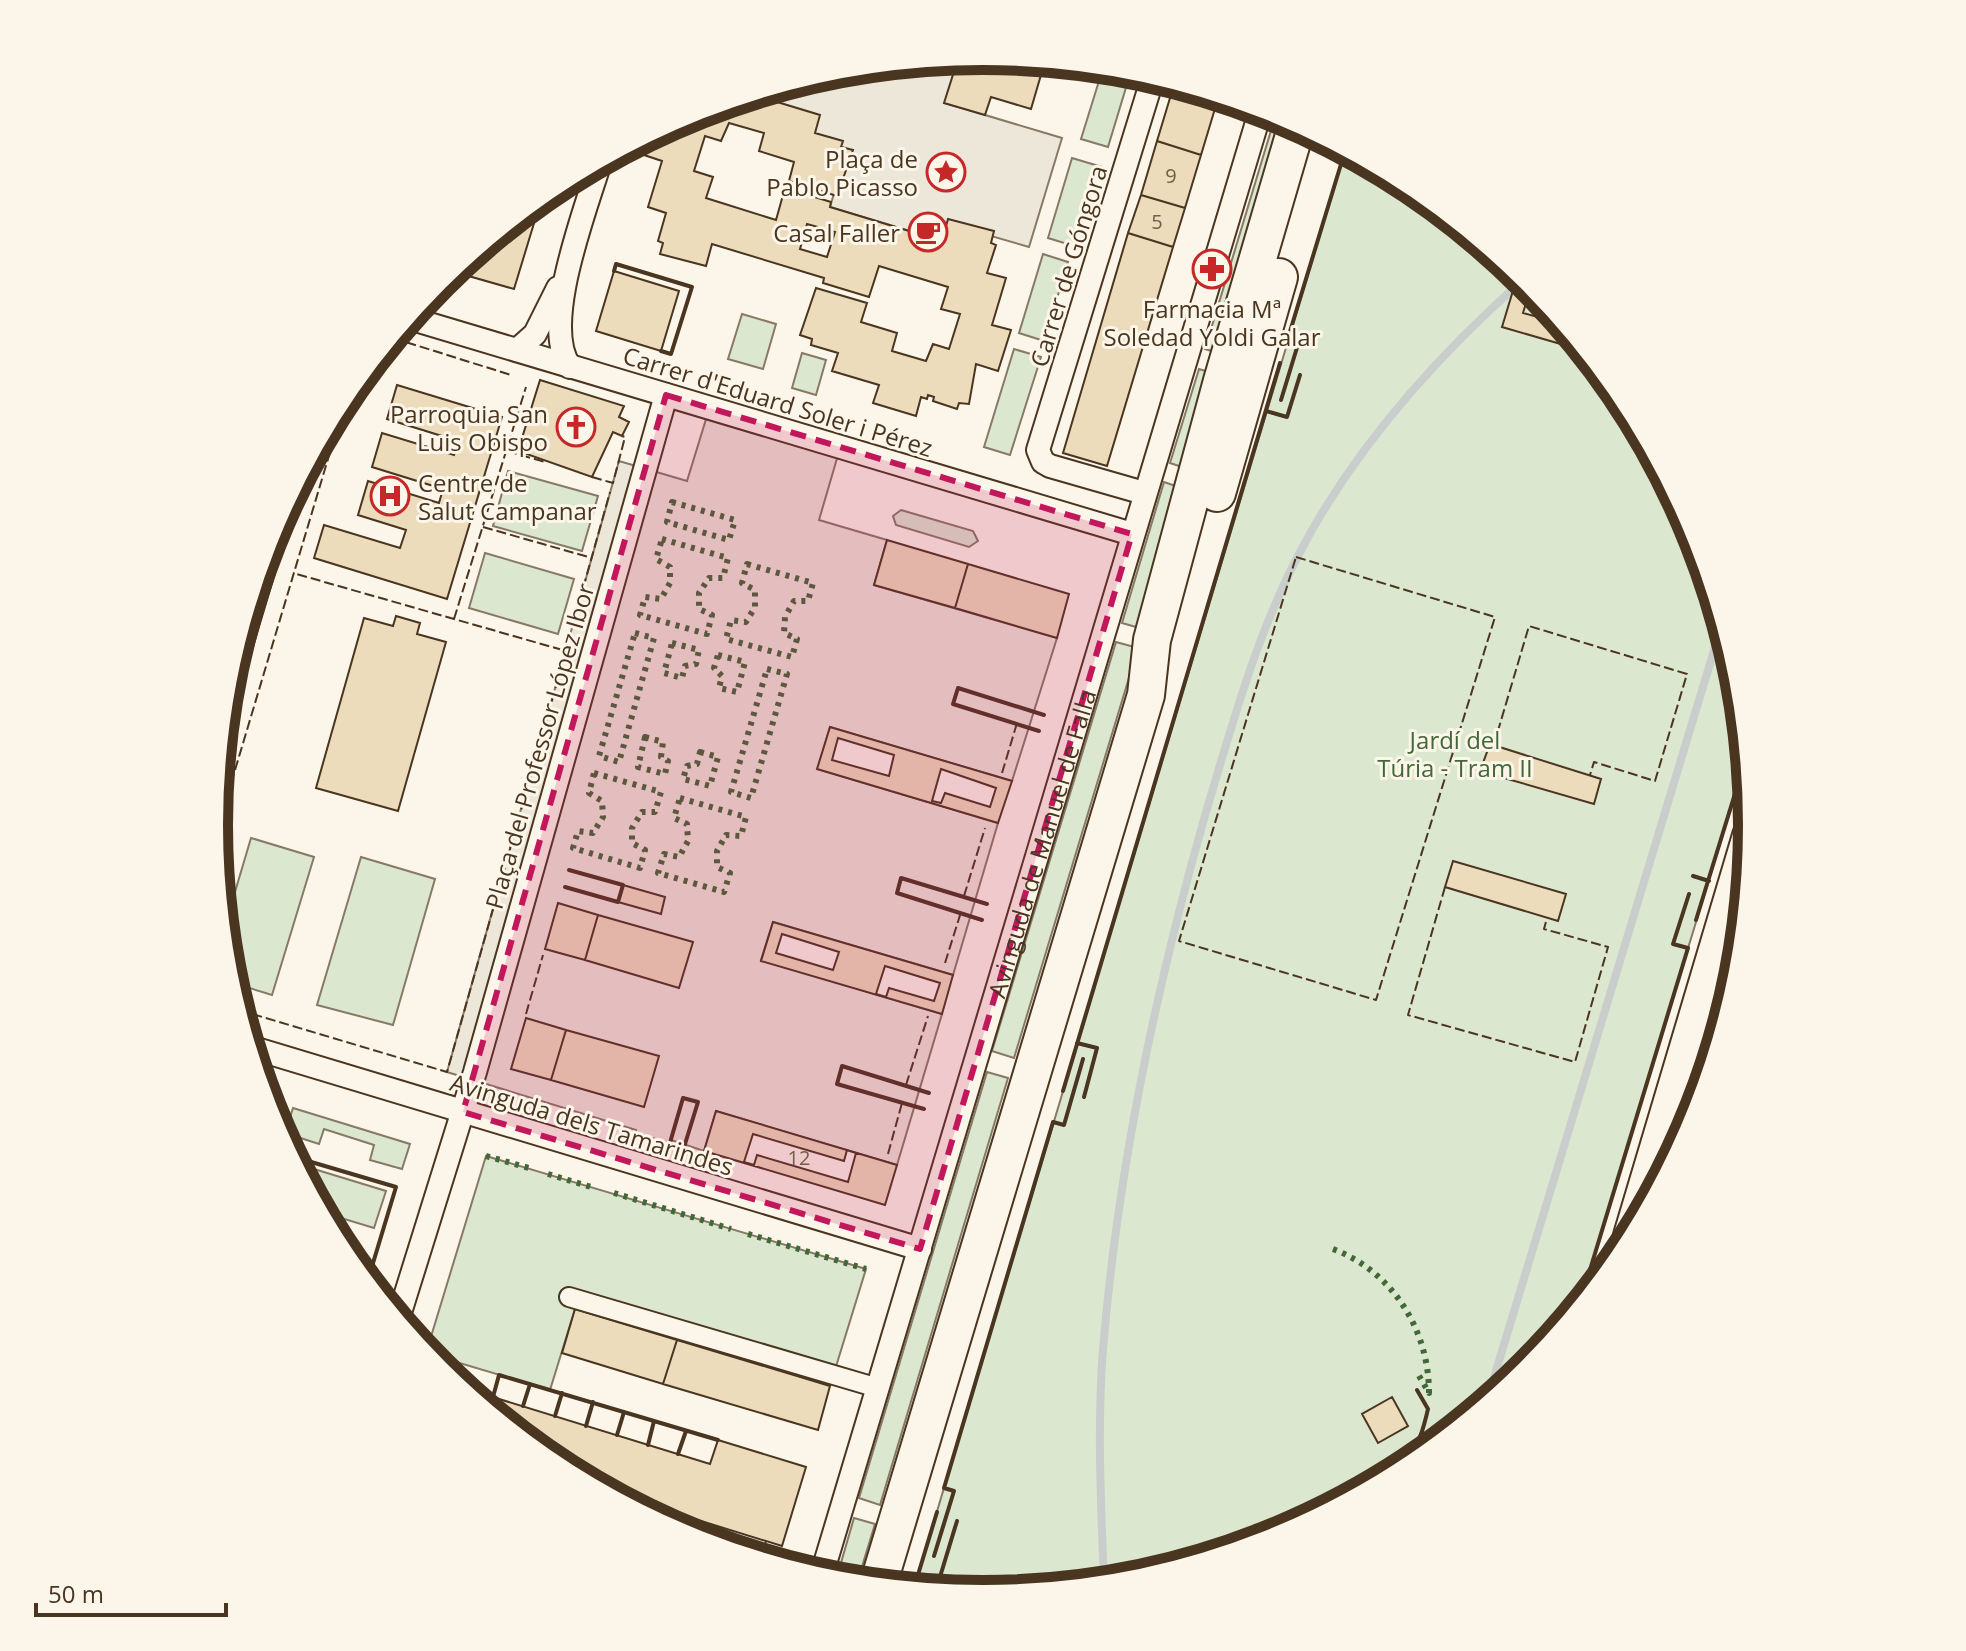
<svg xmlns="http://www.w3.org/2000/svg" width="1966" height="1651" viewBox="0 0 1966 1651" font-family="'Open Sans',sans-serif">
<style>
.green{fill:#dce7d0;stroke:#887966;stroke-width:2}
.parking{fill:#ede7d9;stroke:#887966;stroke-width:2}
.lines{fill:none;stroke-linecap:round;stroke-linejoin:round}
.stream{stroke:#c9cecd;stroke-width:8}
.building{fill:#ecdcbc;stroke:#4a3520;stroke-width:2;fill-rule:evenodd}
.pedestrian-casing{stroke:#4a3520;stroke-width:22}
.minor-casing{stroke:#4a3520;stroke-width:26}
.primary-casing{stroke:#4a3520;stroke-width:40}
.pedestrian{stroke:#fbf6e9;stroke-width:18}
.minor{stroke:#fbf6e9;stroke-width:22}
.primary{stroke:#fbf6e9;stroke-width:36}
.hedge{stroke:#436837;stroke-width:6;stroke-dasharray:4 6;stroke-linecap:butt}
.fence{stroke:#4a3520;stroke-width:2;stroke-dasharray:10 4;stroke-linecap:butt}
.wall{stroke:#4a3520;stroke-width:4}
.marked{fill:#c2185b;fill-opacity:0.2;stroke:#c2185b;stroke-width:6;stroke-dasharray:16 10;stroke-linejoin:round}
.labels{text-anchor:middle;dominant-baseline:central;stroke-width:6;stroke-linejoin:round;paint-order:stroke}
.number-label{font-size:20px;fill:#725f47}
.poi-label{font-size:24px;fill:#4a3520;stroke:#fbf6e9;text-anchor:end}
.street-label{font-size:24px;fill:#4a3520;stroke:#fbf6e9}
.park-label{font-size:24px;fill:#436837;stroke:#fbf6e9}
.rim{fill:none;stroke:#4a3520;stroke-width:10}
</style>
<rect width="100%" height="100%" fill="#fbf6e9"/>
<path class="green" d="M1103 68 1131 71 1108 147 1081 139Z
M1276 114 1289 121 1221 354 1205 349Z
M1345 151 1411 186 1527 282 1623 398 1694 531 1738 676 1746 758 1579 1306 1527 1370 1410 1466 1277 1537 1133 1580 983 1595 914 1588Z
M1072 158 1102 167 1100 174H1096L1074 246 1048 238Z
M1043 254 1068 262 1044 341 1019 333Z
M742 314 776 324 763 369 728 359Z
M1014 349 1041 357 1010 455 984 447Z
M802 353 826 360 816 395 792 388Z
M1199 369 1215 374 1191 470 1170 463Z
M508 471 598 496 582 551 493 526Z
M1164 482 1184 489 1143 629 1122 623Z
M901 510 973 531 978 541 969 547 896 525 893 516Z
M485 553 574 579 558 634 469 608Z
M1116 642 1138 648 1014 1058 992 1051Z
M251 838 314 857 272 995 230 982 228 975 224 929Z
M361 857 435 879 393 1025 317 1005Z
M987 1072 1008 1078 880 1505 859 1498Z
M293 1108 410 1144 402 1169 370 1160 374 1145 324 1129 319 1144 285 1133Z
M486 1156 866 1269 830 1386 575 1309 550 1390 426 1353Z
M314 1169 386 1191 374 1228 321 1212 308 1187Z
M854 1518 875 1524 857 1583 836 1580Z"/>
<path class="parking" d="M958 59 945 103 1062 138 1029 247 953 225 946 242 830 207 847 149 808 136 773 106 777 88 833 71Z
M707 416 838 455 819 520 887 540 874 585 1057 638 1012 781 830 727 818 769 998 823 953 975 773 922 761 960 942 1014 897 1165 716 1111 704 1151 671 1140 669 1143 636 1133V1130L447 1072 619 461 687 481Z"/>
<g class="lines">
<path class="stream" d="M1486 1404 1722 624
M1104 1583C1101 1506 1097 1426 1103 1349 1118 1168 1156 987 1206 812 1232 725 1257 633 1300 552 1355 447 1436 357 1524 279"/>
</g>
<path class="building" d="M983 56 1064 64 1061 73 1043 68 1031 109 991 97 985 115 944 103 958 59Z
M1174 83 1219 97 1217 102 1173 88Z
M779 87 774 101 820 115 815 133 843 141 841 147 853 150 837 196 789 181 794 162 759 151 764 133 729 123 721 141 705 136 694 171 713 177 706 198 776 220 785 188 831 202 830 207 942 241 948 219 994 231 991 243 996 245 987 273 1006 278 992 325 1011 330 998 371 976 364 969 404 959 403 957 409 933 401 934 397 928 395 927 399 921 397 916 416 873 403 879 385 832 371 838 353 811 345 812 339 800 335 816 288 867 303 861 322 897 333 892 351 926 361 933 344 949 349 960 314 941 309 948 287 879 266 869 297 823 283 824 278 712 244 706 266 660 254 663 243 658 241 666 213 648 207 662 161 644 155 649 136 689 114ZM807 224 835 232 827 257 800 249Z
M1173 88 1217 102 1201 155 1157 141Z
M1157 141 1201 155 1185 208 1141 195Z
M1141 195 1185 208 1173 247 1128 233Z
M542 197 514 289 451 271Z
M1128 233 1173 247 1107 466 1063 453Z
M614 271 679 291 661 351 596 331Z
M1518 274 1531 286 1523 313 1556 322 1557 318 1574 338 1571 347 1502 327Z
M540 380 624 406 619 417 629 422 622 436 613 432 592 477 518 451Z
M397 385 502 417 447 599 314 558 324 525 400 548 406 530 358 515 368 481 439 503 443 489 372 467 382 433 454 455 458 441 387 419Z
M887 540 968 564 955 608 874 585Z
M968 564 1069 594 1057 638 955 608Z
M396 616 420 623 417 634 446 642 398 811 316 788 364 618 393 626Z
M830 727 1012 781 998 823 817 769Z
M838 738 894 755 889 776 832 760Z
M1490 744 1601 779 1594 804 1480 771Z
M941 769 996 788 990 807 945 793 941 803 932 801Z
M1453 861 1566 894 1558 921 1445 887Z
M623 885 665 897 661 914 618 902Z
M558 903 598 915 585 960 545 949Z
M598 915 693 942 679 988 585 960Z
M773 922 953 975 942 1014 761 961Z
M782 934 839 952 833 970 776 953Z
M885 966 940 983 934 1001 889 988 886 997 876 994Z
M526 1018 566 1030 551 1080 511 1069Z
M566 1030 659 1056 644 1107 551 1080Z
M716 1111 897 1165 885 1205 704 1151Z
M753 1134 844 1161 847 1150 856 1153 848 1182 757 1155 754 1165 744 1162Z
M575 1309 677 1340 663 1384 562 1353Z
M677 1340 830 1386 818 1430 663 1384Z
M460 1387 710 1464 718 1440 806 1467 782 1546 604 1491 555 1465Z
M1392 1397 1408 1426 1378 1443 1362 1414Z"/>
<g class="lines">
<g class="pedestrian-casing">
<path id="pedestrian" d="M569 1297 878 1388"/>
</g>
<g class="minor-casing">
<g id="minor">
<path d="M409 318 1132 534"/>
<path d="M517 350 535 334 558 288"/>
<path d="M570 367C540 325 586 209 600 162"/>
<path d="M1144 493 1050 466 1043 462 1038 450 1153 77"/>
<path d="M226 695 279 518"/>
<path d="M250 1047 920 1249"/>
<path d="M398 1319 475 1072 666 395"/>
<path id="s1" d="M821 1577 1261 109"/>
</g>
</g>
<g class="primary-casing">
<path id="primary" d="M1217 493 1279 277
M1632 1236 1751 836
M878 1585 1146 695 1152 640 1222 381 1297 125"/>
</g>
<use href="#pedestrian" class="pedestrian"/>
<use href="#minor" class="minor"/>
<use href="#primary" class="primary"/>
<path class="hedge" d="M672 502 735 520 729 540 667 522Z
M662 539 728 558 723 578H709L699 593V609L712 615 707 634 640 615 645 597 661 599 670 583V567L656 559Z
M747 564 813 583 808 601H794L785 617 784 633 797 639 792 657 726 639 731 620 746 622 755 607V590L742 583Z
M635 633 654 638 619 762 599 756Z
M672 643 699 650 696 664 685 666 682 678 664 673Z
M718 655 745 662 737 692 719 688 722 676 714 668Z
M767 669 787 674 751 798 731 792Z
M645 737 663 742 661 757 668 761 665 774 638 767Z
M700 752 718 757 710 786 683 779 687 766 697 764Z
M594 773 661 792 655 812H642L632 828V843L645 850 640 868 573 848 578 831 593 833 603 817 602 801 589 793Z
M680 798 746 817 741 836 726 835 717 851V867L730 873 724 892 658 873 664 854 679 857 688 841 687 824 674 818Z
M486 1156 529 1168
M548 1174 591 1187
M614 1193 731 1229
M748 1234 866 1269
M1333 1249C1393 1272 1429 1330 1429 1393L1418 1374
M1388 1473 1408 1460 1402 1470
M1251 1537 1273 1538"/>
<path class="fence" d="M393 338 511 375
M507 451 545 462
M592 477 613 483 625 437 622 436
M483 527 592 558
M1296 557 1495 617 1376 1000 1179 941Z
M454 619 526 387
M568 642 610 492
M1490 744 1497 734 1529 626 1687 674 1655 781 1594 762 1590 775
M1002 773 1017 723
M215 837 348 392
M1445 887 1408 1015 1575 1062 1608 947 1544 929 1547 918
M964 896 985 828
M945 963 961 912
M239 1010 447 1072 566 651 293 573
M526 1014 543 955
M906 1085 928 1016
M888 1154 902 1103
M426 1354 445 1359 441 1372
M760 1558 766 1541"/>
<path class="wall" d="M614 271 616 264 692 287 671 354 661 351
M1281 400 1299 341 1288 338 1345 151
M1266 411 1287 417 1300 375
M1039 731 953 704 958 688 1044 715
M1693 876 1709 881
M565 887 618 902 623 885 569 870
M982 920 897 893 901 878 987 904
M1696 920 1746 758
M1077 1043 1097 1048 1084 1097
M1063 1091 1280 363
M924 1109 837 1084 842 1066 929 1093
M667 1153 683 1098 698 1102 681 1157
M291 1156 396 1187 367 1283
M1579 1306 1688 948 1673 944 1689 894
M493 1397 499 1375 718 1440
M523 1406 530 1384
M555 1416 562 1393
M586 1426 593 1402
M617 1435 624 1412
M648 1445 654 1421
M678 1454 686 1431
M1395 1459C1421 1446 1421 1437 1428 1409L1417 1390
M934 1556 954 1491 944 1488 1053 1122 1064 1125 1083 1059
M914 1588 937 1512
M936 1590 957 1521"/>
</g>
<path class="marked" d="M666 395 1132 534 920 1249 463 1112Z"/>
<defs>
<g id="sight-ring" transform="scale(2)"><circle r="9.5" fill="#fbf6e9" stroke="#c62828" stroke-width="1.5"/><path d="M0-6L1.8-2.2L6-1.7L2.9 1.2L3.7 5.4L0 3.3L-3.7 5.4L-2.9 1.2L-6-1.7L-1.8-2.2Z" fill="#c62828"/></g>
<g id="cafe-ring" transform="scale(2)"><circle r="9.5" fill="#fbf6e9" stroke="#c62828" stroke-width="1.5"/><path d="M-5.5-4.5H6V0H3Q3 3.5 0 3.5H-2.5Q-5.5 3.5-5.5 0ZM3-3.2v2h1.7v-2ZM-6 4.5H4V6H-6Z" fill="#c62828"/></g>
<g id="pharmacy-ring" transform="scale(2)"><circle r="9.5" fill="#fbf6e9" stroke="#c62828" stroke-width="1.5"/><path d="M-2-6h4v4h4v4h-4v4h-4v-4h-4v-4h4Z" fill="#c62828"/></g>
<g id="church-ring" transform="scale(2)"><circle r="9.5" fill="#fbf6e9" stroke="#c62828" stroke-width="1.5"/><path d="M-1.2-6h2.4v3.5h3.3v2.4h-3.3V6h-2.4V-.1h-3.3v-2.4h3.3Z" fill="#c62828"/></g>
<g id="hospital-ring" transform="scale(2)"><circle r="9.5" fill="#fbf6e9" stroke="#c62828" stroke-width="1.5"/><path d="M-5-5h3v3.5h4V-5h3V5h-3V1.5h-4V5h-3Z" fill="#c62828"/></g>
</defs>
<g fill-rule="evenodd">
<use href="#sight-ring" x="946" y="172"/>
<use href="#cafe-ring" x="928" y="232"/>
<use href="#pharmacy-ring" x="1212" y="269"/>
<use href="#church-ring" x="576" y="427"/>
<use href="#hospital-ring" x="390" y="496"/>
</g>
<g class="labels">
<g class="number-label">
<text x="1171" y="175">9</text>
<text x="1157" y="221">5</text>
<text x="799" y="1157">12</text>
</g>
<g class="poi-label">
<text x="918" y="158">Plaça de<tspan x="918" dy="28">Pablo Picasso</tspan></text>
<text x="900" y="232">Casal Faller</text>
<text x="1212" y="308" text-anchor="middle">Farmacia Mª<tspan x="1212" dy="28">Soledad Yoldi Galar</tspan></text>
<text x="548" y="413">Parroquia San<tspan x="548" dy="28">Luis Obispo</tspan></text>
<text x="418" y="482" text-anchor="start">Centre de<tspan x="418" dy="28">Salut Campanar</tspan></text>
</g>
<g class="street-label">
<text transform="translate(1068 266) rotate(-73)">Carrer de Góngora</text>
<text transform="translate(778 401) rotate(17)">Carrer d'Eduard Soler i Pérez</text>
<text transform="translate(539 746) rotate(-74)">Plaça del Professor López Ibor</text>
<text stroke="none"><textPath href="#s1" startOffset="766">Avinguda de Manuel de Falla</textPath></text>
<text transform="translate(592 1124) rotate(17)">Avinguda dels Tamarindes</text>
</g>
<g class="park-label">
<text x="1455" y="739">Jardí del<tspan x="1455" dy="28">Túria - Tram II</tspan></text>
</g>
</g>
<path d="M0 0H1966V1651H0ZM228 825a755 755 0 1 1 1510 0a755 755 0 1 1-1510 0Z" fill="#fbf6e9" fill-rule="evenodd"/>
<path class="rim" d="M228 825a755 755 0 1 1 1510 0a755 755 0 1 1-1510 0Z"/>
<path d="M36 1603v12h190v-12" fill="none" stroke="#4a3520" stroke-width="4"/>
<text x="48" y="1603" font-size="24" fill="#4a3520" stroke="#fbf6e9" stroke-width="6" paint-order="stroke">50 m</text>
</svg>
